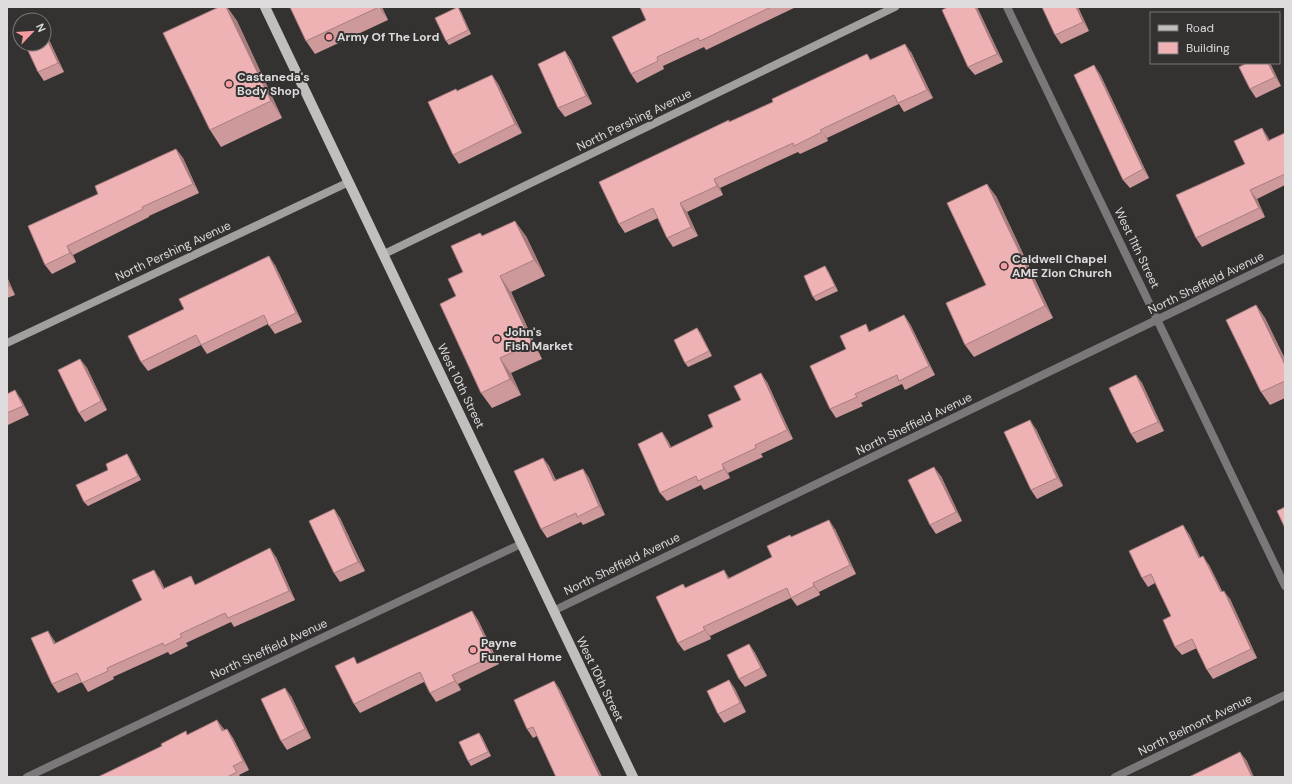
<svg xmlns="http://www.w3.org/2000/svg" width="1292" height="784" viewBox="0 0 1292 784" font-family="'DM Sans',sans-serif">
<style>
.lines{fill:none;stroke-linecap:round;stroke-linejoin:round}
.street{stroke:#7a7878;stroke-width:8}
.secondary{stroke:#a29f9f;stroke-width:8}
.primary{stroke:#c1bebe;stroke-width:10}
.wall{fill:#ce999b}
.shaded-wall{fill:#a77d7e}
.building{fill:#efb2b4;stroke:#a77d7e}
.poi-dot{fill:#f49b9f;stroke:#343131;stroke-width:1.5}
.labels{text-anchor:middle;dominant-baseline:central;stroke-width:4;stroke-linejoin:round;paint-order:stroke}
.poi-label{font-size:12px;font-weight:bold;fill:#dddbdb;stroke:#343131;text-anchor:start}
.street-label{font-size:12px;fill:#dddbdb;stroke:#343131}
</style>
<rect width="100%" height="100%" fill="#343131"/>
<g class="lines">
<path class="street" d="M1007 7 1285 586
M553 611 1285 258
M27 777 521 544
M1115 777 1285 695"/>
<path class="secondary" d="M384 254 895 7
M7 343 349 182"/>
<path class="primary" d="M265 7 633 777"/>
</g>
<path class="wall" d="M219 7H227L237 21 282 118 221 147 210 130Z
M290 7H382L388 20 315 54 306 41Z
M458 7 461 12 471 34 449 45 446 41Z
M640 7H796L706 50 704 47 663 66 664 69 637 83 631 74 646 20Z
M948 7H977L1003 62 975 75 968 67Z
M1078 7 1089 31 1061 44 1055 35Z
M44 33 50 42 64 72 44 81 38 72Z
M565 51 571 60 592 104 565 117 558 108Z
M911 52 933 98 904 112 899 104 827 138 828 141 800 154 798 152 720 188 723 195 687 212 698 236 673 247 667 238 658 218 625 233 619 224 730 122 773 102 867 54 871 60Z
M1270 63 1281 86 1256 98 1250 89Z
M1100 74 1149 178 1130 188 1123 180Z
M492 75 498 84 522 133 459 164 453 155 456 89 457 91Z
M1262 128 1269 140 1285 133V185L1257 199 1265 217 1202 247 1196 238 1245 164Z
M176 149 183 158 199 193 149 216V217L73 255 76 262 52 274 45 265 98 194Z
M996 196 1053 318 974 357 965 345 986 285Z
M480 233 483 236H526L545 276 511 292 542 359 511 373 521 395 492 408 481 393 456 296 463 272Z
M275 265 302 322 275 334 268 324 207 354 201 345 148 371 141 362Z
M828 271 838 291 816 301 813 297Z
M7 277 15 295 7 298Z
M1256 305 1265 318 1285 359V398L1270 405 1261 392Z
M904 315 910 324 935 375 905 390 902 384 861 403 863 406 836 418 830 409 846 349 870 331Z
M700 332 712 356 688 367 685 363Z
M80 359 87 368 107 410 85 422 79 413Z
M1136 375 1142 383 1164 431 1137 443 1131 434Z
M767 382 793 439 761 454 763 457 728 473 730 478 704 490 701 485 667 501 660 493 662 432 668 441 671 447 713 427 741 400Z
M7 394 21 399 29 415 8 425 7 422Z
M1036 429 1063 486 1037 499 1031 490Z
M127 454 130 459 141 480 88 506 84 502 108 470Z
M543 458 549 466 556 480 583 469 589 478 605 515 583 525 581 522 547 538 541 529Z
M941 476 962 521 936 534 930 525Z
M334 509 340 518 365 571 340 582 334 573Z
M835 529 856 574 819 592 820 595 797 606 791 598 710 636 711 639 684 651 678 643 683 584 686 588 729 578 772 557 790 535 791 537Z
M1189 534 1200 557 1209 565 1222 591 1230 599 1257 658 1213 679 1207 670 1197 648 1182 655 1175 647 1171 616 1155 583 1148 587 1142 578Z
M276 557 295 600 234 627 231 622 186 643 188 646 170 655 168 652 113 677 114 679 88 692 82 682 58 693 52 684 54 640 56 644 142 600 160 579 164 588 197 584Z
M472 611 478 620 499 664 458 684 461 690 436 702 430 693 424 682 360 713 354 704 358 664Z
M749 644 755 653 767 676 745 687 739 679Z
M729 680 735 689 746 712 724 723 718 714Z
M554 681 560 690 602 777H556L537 736 533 738 527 729Z
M291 696 311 738 287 750 281 741Z
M227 729 233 738 249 770 239 775 241 777H98L188 735 224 730Z
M479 733 482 737 491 756 471 766 468 761Z"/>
<path class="shaded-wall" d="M226 7H227L237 21 282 118 271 101Z
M379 7H382L388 20Z
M458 7 461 12 471 34 468 30Z
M975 7H977L1003 62 997 54Z
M1076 7H1078L1089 31 1083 22Z
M44 33 50 42 64 72 58 63Z
M905 44 911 52 933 98 927 90Z
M565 51 571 60 592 104 586 96Z
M1268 63H1270L1281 86 1275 77Z
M1094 65 1100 74 1149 178 1143 169Z
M492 75 498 84 522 133 515 124Z
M1262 128 1268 137 1274 150 1268 141Z
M820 130 827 138 828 141 822 132Z
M176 149 183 158 199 193 193 184Z
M714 179 720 188 723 195 717 186Z
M987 184 996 196 1053 318 1045 306Z
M1250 190 1257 199 1265 217 1259 208Z
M680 203 687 212 698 236 691 227Z
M515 221 526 236 545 276 534 260Z
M67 246 73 255 76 262 70 253Z
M269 256 275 265 302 322 296 313Z
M825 266 828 271 838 291 835 286Z
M500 276 511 292 542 359 532 343Z
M7 277 15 295 9 286 7 282Z
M1256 305 1265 318 1285 359V365Z
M904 315 910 324 935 375 929 366Z
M697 328 700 332 712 356 709 351Z
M500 358 511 373 521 395 510 379Z
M80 359 87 368 107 410 101 401Z
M761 373 767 382 793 439 787 430Z
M1136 375 1142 383 1164 431 1158 422Z
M15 390 21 399 29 415 23 406Z
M1030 420 1036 429 1063 486 1057 478Z
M662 432 668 441 676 457 670 448Z
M127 454 130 459 141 480 138 476Z
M543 458 549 466 560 490 554 481Z
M722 464 728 473 730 478 724 469Z
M934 467 941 476 962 521 956 512Z
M583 469 589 478 605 515 599 506Z
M334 509 340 518 365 571 358 562Z
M829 520 835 529 856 574 850 565Z
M1183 525 1189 534 1205 567 1199 558Z
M270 548 276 557 295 600 289 591Z
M1203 556 1209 565 1227 601 1221 592Z
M154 570 160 579 169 598 163 589Z
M724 570 730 579H728Z
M813 583 819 592 820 595 814 586Z
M1224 591 1230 599 1257 658 1251 649Z
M472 611 478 620 499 664 493 656Z
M703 627 710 636 711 639Z
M48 631 54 640 60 653 54 644Z
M749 644 755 653 767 676 761 668Z
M452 675 458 684 461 690 455 681Z
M729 680 735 689 746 712 740 703Z
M554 681 560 690 602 777H600Z
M285 688 291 696 311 738 305 729Z
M217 720 224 729 228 740 222 731Z
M227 729 233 738 249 770 243 761Z
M479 733 482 737 491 756 488 752Z
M1240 752 1247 761 1254 777H1252Z"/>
<path class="building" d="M219 7H226L271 101 210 130 163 33Z
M290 7H379L306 41Z
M458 7 468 30 446 41 435 18Z
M640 7H771L700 41 698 38 657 57 658 61 631 74 612 37 646 20Z
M948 7H975L997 54 968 67 942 10Z
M1042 7H1076L1083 22 1055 35Z
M44 33 58 63 38 72 25 44H44Z
M905 44 927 90 898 103 894 95 820 130 822 132 794 146 793 143 714 179 717 186 680 203 691 227 667 238 653 208 619 224 599 182 729 120V122L773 102 772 99 867 54 870 60Z
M565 51 586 96 558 108 538 64Z
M1247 63H1268L1275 77 1250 89 1239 67Z
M1094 65 1143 169 1123 180 1074 75Z
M492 75 515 124 453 155 428 102 456 89 457 91Z
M1262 128 1268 141 1285 133V174L1250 190 1259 208 1196 238 1176 195 1245 164 1234 141Z
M176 149 193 184 142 207 143 209 67 246 70 253 45 265 28 226 98 194 95 186Z
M987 184 1045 306 965 345 946 303 986 285 947 203Z
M515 221 534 260 500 276 532 343 500 358 510 379 481 393 440 304 456 296 448 279 463 272 451 246 480 233 482 236Z
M269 256 296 313 269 326 264 315 201 345 196 335 141 362 128 336 184 309 179 299Z
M825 266 835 286 813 297 804 276Z
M7 282 9 286 7 287Z
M1256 305 1285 365V381L1261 392 1226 320Z
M904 315 929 366 899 381 897 375 855 394 857 397 830 409 810 366 846 349 840 336 866 324 869 332Z
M697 328 709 351 685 363 674 340Z
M80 359 101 401 79 413 58 370Z
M761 373 787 430 755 445 756 448 722 464 724 469 698 481 696 476 660 493 638 444 662 432 670 448 713 427 708 415 741 400 734 386Z
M1136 375 1158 422 1131 434 1109 388Z
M15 390 23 406 7 413V394Z
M1030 420 1057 478 1031 490 1004 432Z
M127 454 138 476 84 502 76 485 108 470 106 464Z
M543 458 554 481 583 469 599 506 577 517 576 513 541 529 514 471Z
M934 467 956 512 930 525 908 480Z
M1285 507V528L1277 511Z
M334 509 358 562 334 573 309 521Z
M829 520 850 565 813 583 814 586 791 598 787 588 703 627 705 630 678 643 656 597 683 584 685 588 724 570 728 579 772 557 767 546 790 535 791 537Z
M1183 525 1199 558 1203 556 1221 592 1224 591 1251 649 1207 670 1192 639 1175 647 1163 620 1171 616 1151 574 1142 578 1129 551Z
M270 548 289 591 228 618 225 613 180 634 182 637 164 646 163 643 107 668 108 671 82 683 77 673 52 684 31 638 48 631 54 644 142 600 132 580 154 570 163 589 191 576 195 585Z
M472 611 493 656 452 675 455 681 430 693 420 672 354 704 335 666 354 657 357 664Z
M749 644 761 668 739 679 727 655Z
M729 680 740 703 718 714 707 691Z
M554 681 600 777H556L533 727 527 729 514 700Z
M285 688 305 729 281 741 261 699Z
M217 720 222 731 227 729 243 761 233 766 237 772 227 777H98L162 746 161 744 186 731 187 735Z
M479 733 488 752 468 761 459 742Z
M1240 752 1252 777H1189Z"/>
<g class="poi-dot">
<circle cx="329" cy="37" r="4"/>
<circle cx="229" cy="84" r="4"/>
<circle cx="1004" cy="266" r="4"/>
<circle cx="497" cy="339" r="4"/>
<circle cx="473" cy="650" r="4"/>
</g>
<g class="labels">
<g class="poi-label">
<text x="337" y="37">Army Of The Lord</text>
<text x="237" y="77">Castaneda's<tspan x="237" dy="14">Body Shop</tspan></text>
<text x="1012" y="259">Caldwell Chapel<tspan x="1012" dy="14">AME Zion Church</tspan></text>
<text x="505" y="332">John's<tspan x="505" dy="14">Fish Market</tspan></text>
<text x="481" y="643">Payne<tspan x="481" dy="14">Funeral Home</tspan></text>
</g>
<g class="street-label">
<text transform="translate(634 120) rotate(-26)">North Pershing Avenue</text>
<text transform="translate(1137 248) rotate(64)">West 11th Street</text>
<text transform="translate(173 251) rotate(-25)">North Pershing Avenue</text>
<text transform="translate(1206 283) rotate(-26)">North Sheffield Avenue</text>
<text transform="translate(461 386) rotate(64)">West 10th Street</text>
<text transform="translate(914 424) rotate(-26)">North Sheffield Avenue</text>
<text transform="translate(622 564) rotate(-26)">North Sheffield Avenue</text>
<text transform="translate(269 649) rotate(-25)">North Sheffield Avenue</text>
<text transform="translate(600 679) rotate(64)">West 10th Street</text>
<text transform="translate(1195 725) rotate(-26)">North Belmont Avenue</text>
</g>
</g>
<rect width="1292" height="784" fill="none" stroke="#dddbdb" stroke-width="16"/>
<rect x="1150" y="12" width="130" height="52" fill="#343131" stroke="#787575"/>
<rect x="1158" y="25" width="20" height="6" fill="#c1bebe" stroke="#787575"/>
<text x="1186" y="32" font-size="12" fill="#dddbdb">Road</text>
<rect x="1158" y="42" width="20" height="12" fill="#efb2b4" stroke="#787575"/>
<text x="1186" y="52" font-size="12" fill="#dddbdb">Building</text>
<g transform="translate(32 32) rotate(65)"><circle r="19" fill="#343131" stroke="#787575"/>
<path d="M0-3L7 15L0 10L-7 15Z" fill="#f49b9f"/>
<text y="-6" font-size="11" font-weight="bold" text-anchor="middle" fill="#dddbdb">N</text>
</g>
</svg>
